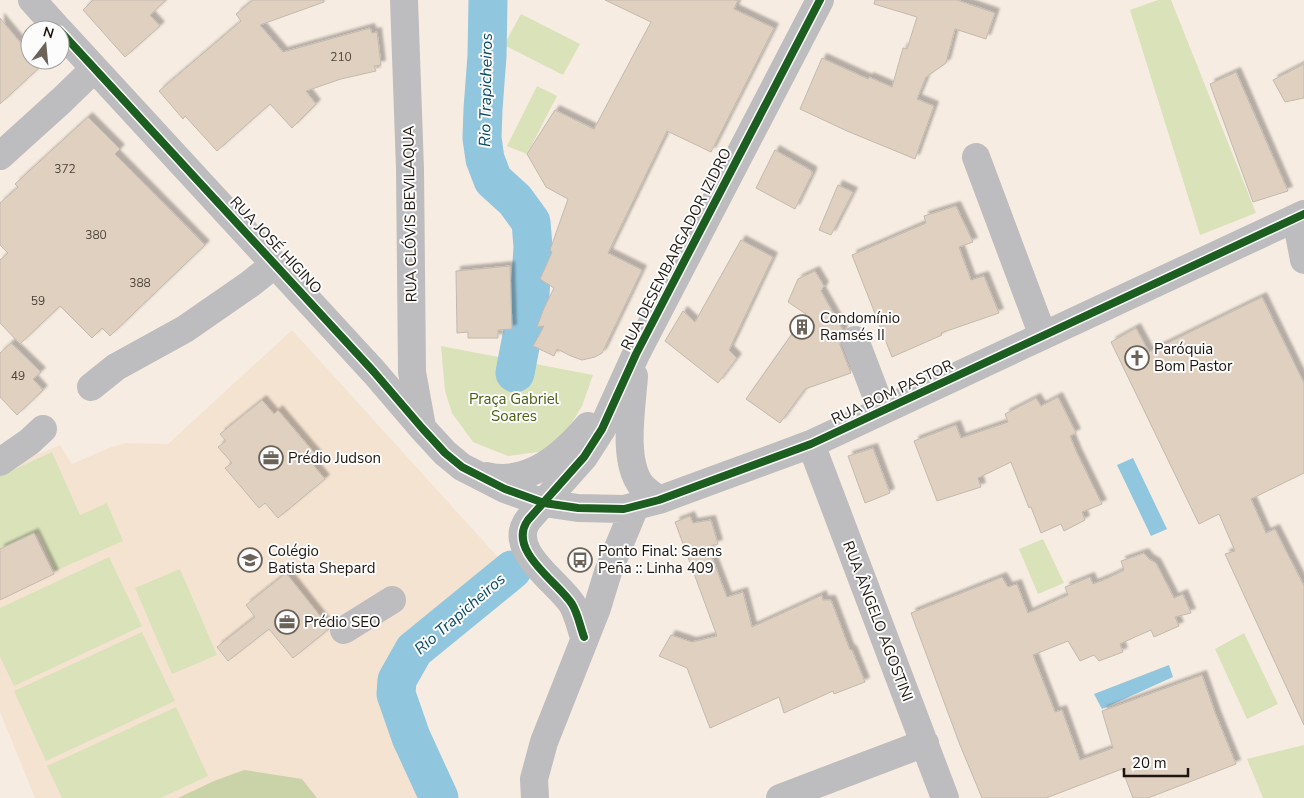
<svg xmlns="http://www.w3.org/2000/svg" width="1304" height="798" viewBox="0 0 1304 798" font-family="'Nunito Sans',sans-serif">
<style>
.built{fill:#f5e3d1}
.green{fill:#dae2b9}
.forest{fill:#cad3a7}
.water{fill:#91c6df}
.lines{fill:none;stroke-linecap:round;stroke-linejoin:round}
.river{stroke:#91c6df;stroke-width:39}
.building{fill:#e0d0c0;stroke:#c3b9b0;filter:url(#shadow)}
.minor{stroke:#bdbcbe;stroke-width:28}
.cycleway-casing{stroke:#fcfcfc;stroke-width:11}
.cycleway{stroke:#1b5e20;stroke-width:8}
.labels{text-anchor:middle;dominant-baseline:central;stroke-width:4;stroke-linejoin:round;paint-order:stroke}
.number-label{font-size:12px;fill:#4f453b}
.street-label{font-size:15px;fill:#1f170f;stroke:#fcfcfc}
.poi-label{font-size:15px;fill:#1f170f;stroke:#fcfcfc;text-anchor:start}
.park-label{font-size:15px;fill:#4a5f11;stroke:#fcfcfc}
.water-label{font-size:16px;font-style:italic;fill:#064b67;stroke:#fcfcfc}
</style>
<defs>
<filter id="shadow"><feDropShadow dx="4.5" dy="-4.5" stdDeviation="1" flood-color="#0004"/></filter>
</defs>
<rect width="100%" height="100%" fill="#f7ece1"/>
<path class="built" d="M292 330 506 566 404 647 388 685 416 763 433 798H35L0 712V470L60 445 72 464 109 448 126 443 168 444Z"/>
<path class="green" d="M1158 0H1171L1256 213 1200 235 1130 10Z
M521 14 580 44 563 75 504 45Z
M537 86 557 96 527 154 507 146Z
M441 346 593 375 582 406 565 434 545 451 508 456 473 442 452 413 445 391Z
M52 452 80 515 107 503 123 541 55 571 39 533 0 550V476Z
M1043 539 1064 583 1038 594 1019 549Z
M109 557 142 626 14 686 0 657V608Z
M180 569 217 655 172 674 135 588Z
M142 632 175 701 46 761 14 691Z
M1244 633 1278 704 1247 719 1215 649Z
M176 707 208 776 161 798H62L47 766Z
M1304 745V798H1263L1247 759Z"/>
<path class="forest" d="M244 770 302 779 317 798H178L214 781Z"/>
<path class="water" d="M1133 458 1167 529 1151 536 1117 465Z
M1169 665 1173 677 1102 709 1094 694Z"/>
<g class="lines">
<path class="river" d="M488 0 487 56 483 109 482 138 485 159 493 180 515 200 531 222 533 247 530 294 515 373
M439 798 411 737 396 694 397 680 414 650 512 570"/>
</g>
<path class="building" d="M93 0H166L150 15 160 26 125 57 83 10Z
M253 0H324V2L260 25 283 52 370 28 372 33 377 32 381 65 374 66 376 71 341 79 306 91 316 104 292 128 270 104 217 151 185 116 183 119 159 91 241 21 236 14Z
M605 0H738L734 9 774 28 711 152 667 131 608 253 642 270 602 353 595 357 582 360 571 356 557 349 554 356 533 346 544 326 537 327 544 308 554 288 540 279 552 252 550 250 568 199 546 187 527 154 555 110 594 129 651 22Z
M875 0H957L995 13 986 39 955 29 946 63 926 77 917 99 934 106 915 159 847 131 800 109 822 58 868 79 869 77 892 87 903 48 907 49 917 17 874 4Z
M0 18 30 54V60H36L41 66 0 104Z
M1304 64V98L1285 102 1273 80Z
M1236 72 1288 191 1253 202 1210 84Z
M88 117 120 149 115 154 205 245 110 336 102 328 92 338 60 306 20 344 0 323V260L8 253 0 245V203L18 187 15 184Z
M775 150 812 171V174L795 209 756 188Z
M838 185 853 192 831 235 819 230Z
M956 206 973 242 959 247 971 280 984 276 999 313 941 333 942 335 892 357 852 255 926 223 924 216Z
M741 240 773 257 729 350 737 358 718 383 665 341 683 311 695 322Z
M510 266 512 329 498 330V338H468V332L457 333 456 271Z
M815 271 824 286 821 291 843 330 840 337V345L851 373 805 389 780 423 746 399 806 314 788 302 798 279Z
M1262 297 1304 383V473L1251 499 1266 533 1275 529 1304 586V725L1225 554 1235 551 1219 514 1199 524 1111 342 1136 328 1149 352Z
M11 343 41 372 33 379 43 390 17 415 0 397V353Z
M1058 397 1076 433 1070 436 1077 453 1102 504 1082 512 1085 520 1064 531 1061 524 1041 533 1031 507 1029 508 1011 462 978 478 981 487 937 501 914 441 956 425 961 438 1008 422 1005 414 1036 398 1041 406Z
M262 400 274 414 278 410 317 456 310 461 325 479 278 518 265 503 259 508 225 468 232 463 218 447 226 441 220 434Z
M873 448 890 493 865 503 848 456Z
M690 516 693 523 711 520 718 544 708 547 727 597 743 592 752 627 822 595 823 600H831L850 650H852L865 682 834 694 833 691 784 713 779 697 710 728 687 668 659 656 671 635 692 642 717 636 675 522Z
M34 533 54 574 0 600V549Z
M1144 553 1149 559 1156 563 1174 598 1183 594 1191 613 1175 617 1179 626 1154 637 1151 630 1135 637 1120 644 1123 652 1099 661 1094 655 1080 661 1068 641 1033 655 1055 712 1062 710 1080 760 1113 748 1102 711 1202 675 1216 715 1236 764 1148 798H1133L1122 769 1046 798H982L960 745 911 613 1002 577 1008 587 1017 584 1028 613 1068 595 1065 587 1090 577 1093 584 1108 578 1124 570 1121 561Z
M286 573 329 627V629L293 658 269 629 228 661 217 647 255 617 246 605Z"/>
<g class="lines">
<path class="minor" d="M32 0 59 30
M404 0 410 169 412 372 422 427
M60 31 374 372 422 428 445 453 462 467 505 489 544 503 578 508 624 509 659 500 811 444 1304 214
M0 156 62 100 94 69
M976 157 1043 336
M1296 218 1304 260
M855 340 882 411
M634 376C632 406 622 460 641 485 646 491 654 496 659 500
M91 387 116 367 185 329 250 284 275 264
M811 444 945 798
M0 462 29 442 43 429
M487 476C529 486 563 455 588 426
M344 630 392 600
M584 637C580 626 578 614 572 604 558 582 506 550 528 520L584 457 602 429 636 354 820 0
M535 798 534 779 544 742 597 608 608 572 635 507
M780 798 925 743"/>
<g class="cycleway-casing">
<path id="cycleway" d="M60 31 374 372 422 428 445 453 462 467 505 489 544 503 578 508 624 509 659 500 811 444 1304 214
M584 637C580 626 578 614 572 604 558 582 506 550 528 520L584 457 602 429 636 354 820 0"/>
</g>
<use href="#cycleway" class="cycleway"/>
</g>
<defs>
<g id="building-ring" transform="scale(1.25)"><circle r="9.5" fill="#fcfcfc" stroke="#6b6258" stroke-width="1.5"/><path d="M-4-6H4V6H1V3H-1V6H-4ZM-2.5-4.3h1.7v1.8h-1.7ZM.8-4.3h1.7v1.8H.8ZM-2.5-1h1.7V.8h-1.7ZM.8-1h1.7V.8H.8Z" fill="#6b6258"/></g>
<g id="church-ring" transform="scale(1.25)"><circle r="9.5" fill="#fcfcfc" stroke="#6b6258" stroke-width="1.5"/><path d="M-1.2-6h2.4v3.5h3.3v2.4h-3.3V6h-2.4V-.1h-3.3v-2.4h3.3Z" fill="#6b6258"/></g>
<g id="office-ring" transform="scale(1.25)"><circle r="9.5" fill="#fcfcfc" stroke="#6b6258" stroke-width="1.5"/><path d="M-6-3h4V-5.5h4V-3h4V5H-6ZM-1-4.5V-3h2v-1.5ZM-6 0V1H6V0Z" fill="#6b6258"/></g>
<g id="school-ring" transform="scale(1.25)"><circle r="9.5" fill="#fcfcfc" stroke="#6b6258" stroke-width="1.5"/><path d="M0-5L7-2L0 1L-7-2ZM-4 1L0 2.5L4 1V4Q0 6-4 4Z" fill="#6b6258"/></g>
<g id="bus-ring" transform="scale(1.25)"><circle r="9.5" fill="#fcfcfc" stroke="#6b6258" stroke-width="1.5"/><path d="M-5-6H5V4H4V6H2V4H-2V6H-4V4H-5ZM-3.5-4V0h7V-4ZM-3.5 1.2v1.5H-2V1.2ZM2 1.2v1.5H3.5V1.2Z" fill="#6b6258"/></g>
</defs>
<g fill-rule="evenodd">
<use href="#building-ring" x="802" y="327"/>
<use href="#church-ring" x="1137" y="358"/>
<use href="#office-ring" x="271" y="458"/>
<use href="#school-ring" x="250" y="560"/>
<use href="#bus-ring" x="580" y="560"/>
<use href="#office-ring" x="287" y="622"/>
</g>
<g class="labels">
<g class="number-label">
<text x="341" y="57">210</text>
<text x="65" y="169">372</text>
<text x="96" y="235">380</text>
<text x="140" y="283">388</text>
<text x="38" y="301">59</text>
<text x="18" y="376">49</text>
</g>
<g class="street-label">
<text transform="translate(410 214) rotate(-91)">RUA CLÓVIS BEVILAQUA</text>
<text transform="translate(276 245) rotate(47)">RUA JOSÉ HIGINO</text>
<text transform="translate(676 249) rotate(-63)">RUA DESEMBARGADOR IZIDRO</text>
<text transform="translate(892 392) rotate(-25)">RUA BOM PASTOR</text>
<text transform="translate(878 621) rotate(69)">RUA ÂNGELO AGOSTINI</text>
</g>
<g class="poi-label">
<text x="820" y="318">Condomínio<tspan x="820" dy="17">Ramsés II</tspan></text>
<text x="1154" y="349">Paróquia<tspan x="1154" dy="17">Bom Pastor</tspan></text>
<text x="288" y="458">Prédio Judson</text>
<text x="268" y="551">Colégio<tspan x="268" dy="17">Batista Shepard</tspan></text>
<text x="598" y="551">Ponto Final: Saens<tspan x="598" dy="17">Peña :: Linha 409</tspan></text>
<text x="304" y="622">Prédio SEO</text>
</g>
<g class="park-label">
<text x="514" y="399">Praça Gabriel<tspan x="514" dy="17">Soares</tspan></text>
</g>
<g class="water-label">
<text transform="translate(486 90) rotate(-89)">Rio Trapicheiros</text>
<text transform="translate(460 614) rotate(-41)">Rio Trapicheiros</text>
</g>
</g>
<g transform="translate(45 45) rotate(16)"><circle r="24" fill="#fcfcfc" stroke="#a4a09d"/>
<path d="M0-4L9 19L0 12L-9 19Z" fill="#6b6258"/>
<text y="-8" font-size="14" font-weight="bold" text-anchor="middle" fill="#1f170f">N</text>
</g>
<path d="M1124 768v8h64v-8" fill="none" stroke="#1f170f" stroke-width="2.5"/>
<text x="1132" y="768" font-size="15" fill="#1f170f" stroke="#fcfcfc" stroke-width="4" paint-order="stroke">20 m</text>
</svg>
